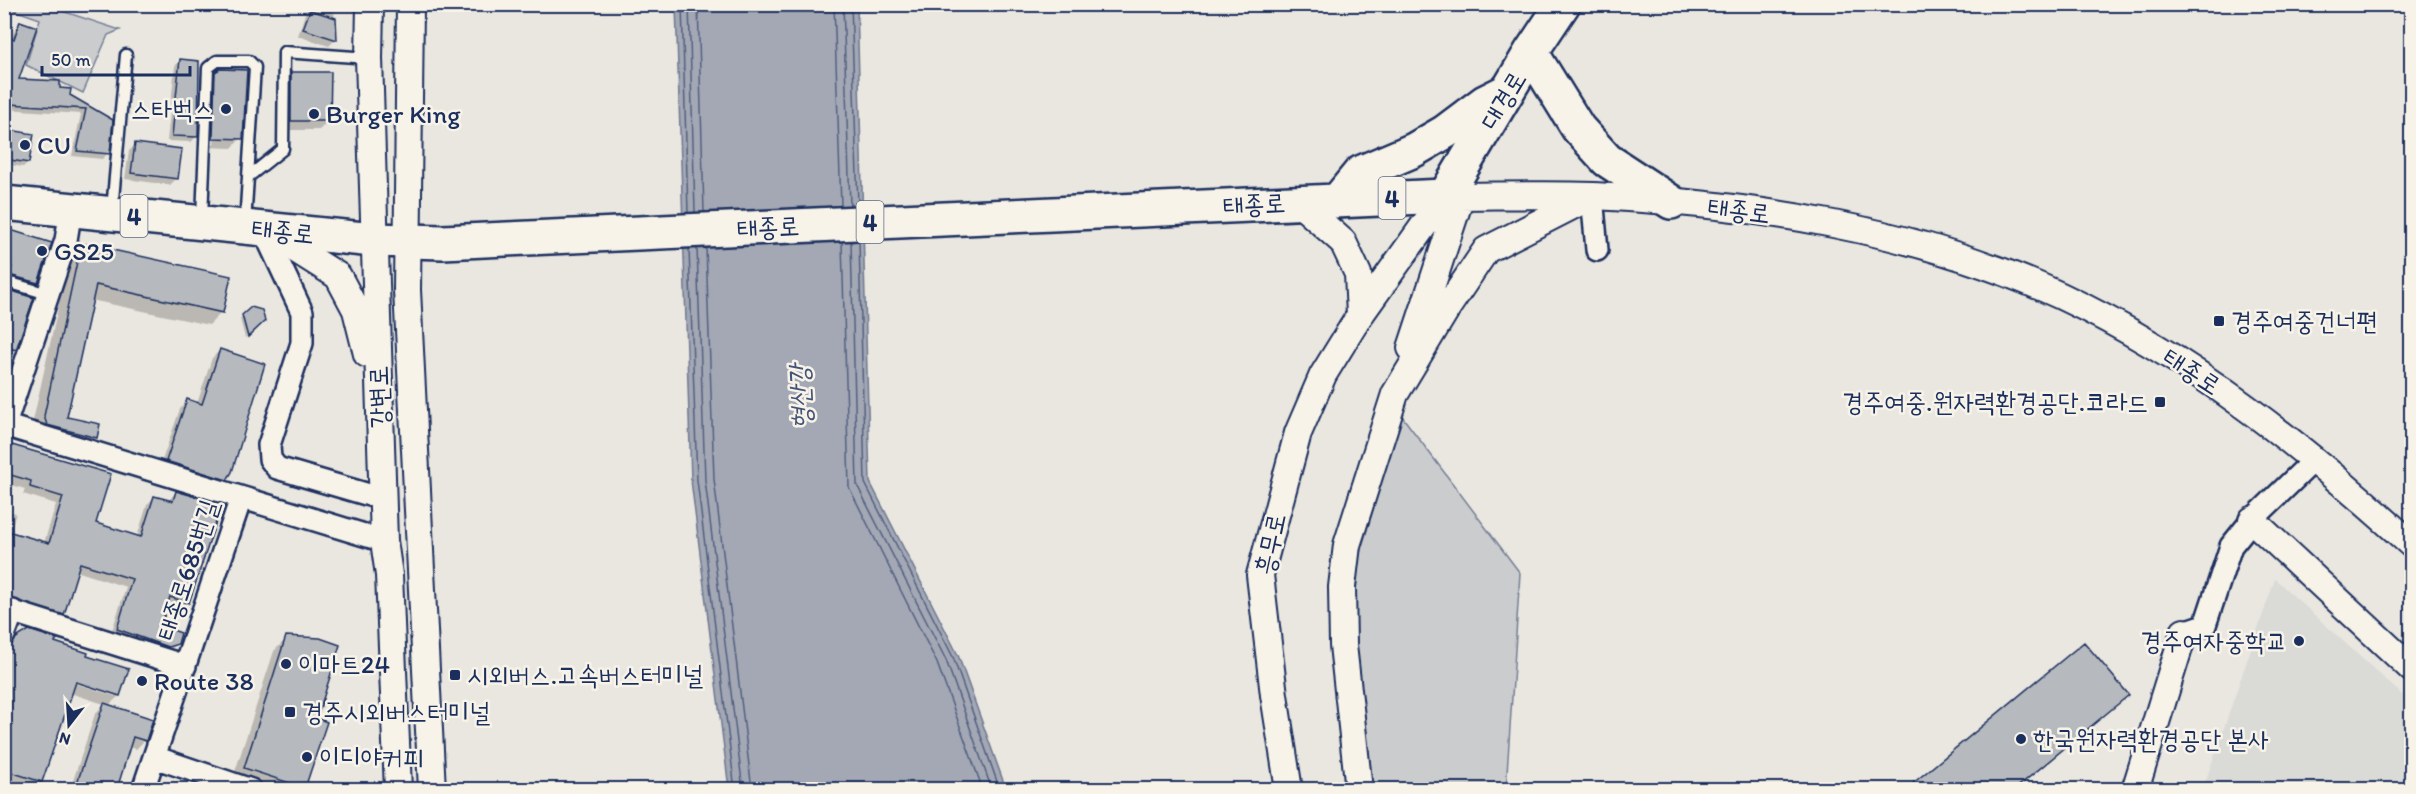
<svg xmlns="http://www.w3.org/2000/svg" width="2416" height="794" viewBox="0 0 2416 794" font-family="Itim,'Poor Story',sans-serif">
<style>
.built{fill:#dadad6}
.green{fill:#cbcccd;stroke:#737e96;stroke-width:1.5}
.water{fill:#a3a8b4;stroke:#6d7892;stroke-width:1.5}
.shadow{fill:#0003;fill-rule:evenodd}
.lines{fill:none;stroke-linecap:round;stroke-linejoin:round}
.shore{stroke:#515f80;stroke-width:1.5}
.building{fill:#b6babf;stroke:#1b2f5e;stroke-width:1.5}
.service-casing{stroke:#1b2f5e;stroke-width:15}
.minor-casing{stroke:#1b2f5e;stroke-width:26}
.tertiary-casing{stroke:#1b2f5e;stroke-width:30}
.primary-casing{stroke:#1b2f5e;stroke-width:38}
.service{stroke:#f7f3e8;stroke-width:10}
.minor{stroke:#f7f3e8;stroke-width:21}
.tertiary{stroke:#f7f3e8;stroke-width:26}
.primary{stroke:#f7f3e8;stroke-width:33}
.poi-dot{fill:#1b2f5e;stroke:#f7f3e8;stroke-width:2}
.labels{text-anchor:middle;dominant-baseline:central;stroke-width:5;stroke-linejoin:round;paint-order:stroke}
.shield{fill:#f7f3e8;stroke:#5d6a87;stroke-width:1.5}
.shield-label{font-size:24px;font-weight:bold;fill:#1b2f5e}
.street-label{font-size:26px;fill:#1b2f5e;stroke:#f7f3e8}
.poi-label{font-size:26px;fill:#1b2f5e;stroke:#f7f3e8;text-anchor:start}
.water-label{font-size:27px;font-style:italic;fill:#445378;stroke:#f7f3e8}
</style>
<rect width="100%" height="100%" fill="#eae7e0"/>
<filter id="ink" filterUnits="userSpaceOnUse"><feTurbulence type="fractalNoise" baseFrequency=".0167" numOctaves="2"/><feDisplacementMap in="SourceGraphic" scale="12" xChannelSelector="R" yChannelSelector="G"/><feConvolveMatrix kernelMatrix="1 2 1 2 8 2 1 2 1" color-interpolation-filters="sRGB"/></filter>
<g filter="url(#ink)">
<path class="built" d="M2275 579 2411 703V789H2203Z"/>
<path class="green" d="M5 5H44L120 30 108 35 83 93 26 65 40 19 5 7Z
M1401 415 1520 573 1506 789H1373L1350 587Z"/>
<path class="water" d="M676 5H857L870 482 958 655 1006 789H729L691 480Z"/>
<path class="shadow" d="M209 4H237L230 12Z
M308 4H334L335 40 329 46 298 36Z
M21 23 17 80 58 89 111 121 108 153 102 159 72 156 81 114 4 109 11 40 15 29Z
M181 60 196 137 191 142 167 141 175 66Z
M216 73 241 138 232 148 204 147 206 83ZM214 78H217L214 145H211Z
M292 73 329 121 319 130H282V83Z
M4 131 28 162 23 167 4 164Z
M135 145 176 179 170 185 125 179 129 151Z
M4 230 37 282 26 293 4 287Z
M82 245 222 312 209 325 91 300 65 418 96 437 83 450 31 430 69 258Z
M4 290 32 299 15 349 5 359Z
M252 309 264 321 245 338 240 319Z
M220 350 226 479 218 487 159 469 180 409 188 401 197 404 212 358Z
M13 447 94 524 137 537 147 505 154 497 169 500 176 492 188 602 180 609 166 605 159 627 177 643 169 651 110 637 126 587 76 571 63 614 55 621 4 605V510L16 513 10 533 44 543 56 504 23 494 25 489 4 483V453Z
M287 638 315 719 304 787 302 790H258L232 781 274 651Z
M17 639 54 643 85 657 119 696 108 706 145 740 136 749 128 747 116 790H70L95 714 104 704 70 693 41 781 33 790H24L4 783V653ZM69 678 115 693V696L68 681Z
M2127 695 2015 790H1910L1914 785Z"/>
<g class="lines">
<path class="shore" d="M682 4 688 213
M689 4 695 212
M698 4 704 212
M834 4 841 206
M843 4 850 205
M851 4 858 205
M851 241 857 485 946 660 992 790
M859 241 865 483 953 657 1000 790
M842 242 849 487 937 663 983 790
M697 248 705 480 743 790
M706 248 714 479 752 790
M689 249 697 480 735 790"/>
</g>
<path class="building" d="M310 10 336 18 337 40 303 29Z
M20 21 37 27 19 79 60 81V88L71 89 70 95 113 120 110 154 77 151 86 109 10 104 7 112H4V36L14 39Z
M180 59 199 61 198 137 172 136Z
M220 69 247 70 243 139 213 138 215 72Z
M291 72H331L330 121H291Z
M4 129 34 134 29 163 4 159Z
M135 143 182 149 178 179 131 173Z
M4 228 52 243 38 283 9 275 12 267 4 264Z
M81 243 231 276 223 313 96 285 67 417 100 424 97 438 47 425 44 416Z
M9 290 34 298 16 350 4 346V305Z
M251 307 262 310 265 321 248 337 242 315Z
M220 349 265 364 232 472 227 480 166 461 187 399 202 404Z
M12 445 111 474 96 523 141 537 154 496 173 501 176 491 211 501 217 519 189 603 170 597 161 626 181 633 178 644 168 647 117 629 132 579 80 563 64 615 4 597V530L49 543 63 497 30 487 31 481 4 473V451Z
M29 630 57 639 55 642 88 653 87 656 129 669 120 696 76 682 42 782 4 770V666L10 646 16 638Z
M286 636 320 638 340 645 317 718 327 722 305 788 244 768Z
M2084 642 2129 695 2015 789H1906Z
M104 703 153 719 146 741 133 737 117 789H75Z"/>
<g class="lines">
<g class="service-casing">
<path id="service" d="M248 177 283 149 284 52 369 58
M112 210 126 55
M202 218 208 68 217 61H249L255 67 245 224
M4 281 48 294"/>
</g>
<g class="minor-casing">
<path id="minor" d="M1592 196 1597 250
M263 229 302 312V343L269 445 270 459 277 468 383 499
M4 425 384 541
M4 428 66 240 71 209
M4 609 185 666
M2184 632 2205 625 2231 546 2252 520 2315 459
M4 635 13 611
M154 757 251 790
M143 790 241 498"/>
</g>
<g class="tertiary-casing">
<path id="tertiary" d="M370 4 369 58 384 541 389 575 398 790
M410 4 407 290 432 790
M265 230 338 276 356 310 367 354
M1360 315 1445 196C1495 196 1545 194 1594 196 1753 204 1916 229 2061 296 2193 358 2304 447 2412 545
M1411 348 1461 196
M2252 520 2412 669
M1289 790 1274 695 1260 575 1298 433 1323 375 1360 315 1358 274 1343 242 1298 202
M1359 790 1343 645 1342 587 1347 545 1395 394 1447 308 1486 250 1586 199
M2135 790 2184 632"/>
</g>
<g class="primary-casing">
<path id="primary" d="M1531 52 1578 128 1607 160 1671 202
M1338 200 1360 173 1414 150 1445 132 1485 102 1505 92
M4 203 374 240 443 242 1445 196 1531 52 1563 4"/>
</g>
<use href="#service" class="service"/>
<use href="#minor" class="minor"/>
<use href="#tertiary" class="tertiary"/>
<use href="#primary" class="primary"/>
</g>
</g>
<g class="poi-dot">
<circle cx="226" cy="109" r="6"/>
<circle cx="314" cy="114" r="6"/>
<circle cx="25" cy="145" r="6"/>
<circle cx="42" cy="251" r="6"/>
<rect x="2213" y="315" width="12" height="12" rx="3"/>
<rect x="2154" y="396" width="12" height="12" rx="3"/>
<circle cx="2299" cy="641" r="6"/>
<circle cx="286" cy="664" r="6"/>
<rect x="449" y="669" width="12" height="12" rx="3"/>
<circle cx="142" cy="681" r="6"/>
<rect x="284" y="706" width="12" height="12" rx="3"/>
<circle cx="2021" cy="739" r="6"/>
<circle cx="307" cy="757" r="6"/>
</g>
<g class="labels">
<g class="shield">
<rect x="1378.5" y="177" width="27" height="42" rx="4.5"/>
<rect x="120.5" y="195" width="27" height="42" rx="4.5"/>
<rect x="856.5" y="201" width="27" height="42" rx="4.5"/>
</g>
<g class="shield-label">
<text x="1392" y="198">4</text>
<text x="134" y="216">4</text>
<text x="870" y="222">4</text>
</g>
<g class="street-label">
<text transform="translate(1503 100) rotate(-59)">대경로</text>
<text transform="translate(1254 204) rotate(-3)">태종로</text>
<text transform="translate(1739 210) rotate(7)">태종로</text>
<text transform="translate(768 227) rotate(-3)">태종로</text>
<text transform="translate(283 231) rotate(6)">태종로</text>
<text transform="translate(2192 371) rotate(33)">태종로</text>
<text transform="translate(379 397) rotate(-92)">강변로</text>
<text transform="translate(1270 544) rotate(-78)">흥무로</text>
<text transform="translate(187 570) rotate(-72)">태종로685번길</text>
</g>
<g class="poi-label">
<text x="214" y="109" text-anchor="end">스타벅스</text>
<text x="326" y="114">Burger King</text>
<text x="37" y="145">CU</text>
<text x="54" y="251">GS25</text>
<text x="2231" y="321">경주여중건너편</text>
<text x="2148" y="402" text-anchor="end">경주여중.원자력환경공단.코라드</text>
<text x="2287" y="641" text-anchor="end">경주여자중학교</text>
<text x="298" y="664">이마트24</text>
<text x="467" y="675">시외버스.고속버스터미널</text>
<text x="154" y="681">Route 38</text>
<text x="302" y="712">경주시외버스터미널</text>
<text x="2033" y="739">한국원자력환경공단 본사</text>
<text x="319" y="757">이디야커피</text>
</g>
<g class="water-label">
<text transform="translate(800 397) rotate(-93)">형산강</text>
</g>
</g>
<rect width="2416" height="794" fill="none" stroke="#f7f3e8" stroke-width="24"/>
<rect x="12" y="12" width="2392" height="770" fill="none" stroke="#1b2f5e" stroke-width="2" filter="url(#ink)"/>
<g transform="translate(69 725) rotate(197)" stroke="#f7f3e8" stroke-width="4.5" paint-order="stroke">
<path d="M0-4.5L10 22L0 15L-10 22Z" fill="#1b2f5e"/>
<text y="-9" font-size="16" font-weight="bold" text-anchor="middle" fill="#1b2f5e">N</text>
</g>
<path d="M42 66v9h148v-9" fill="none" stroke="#1b2f5e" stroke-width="3"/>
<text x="51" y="66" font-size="18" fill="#1b2f5e" stroke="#f7f3e8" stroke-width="4.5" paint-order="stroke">50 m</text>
</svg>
